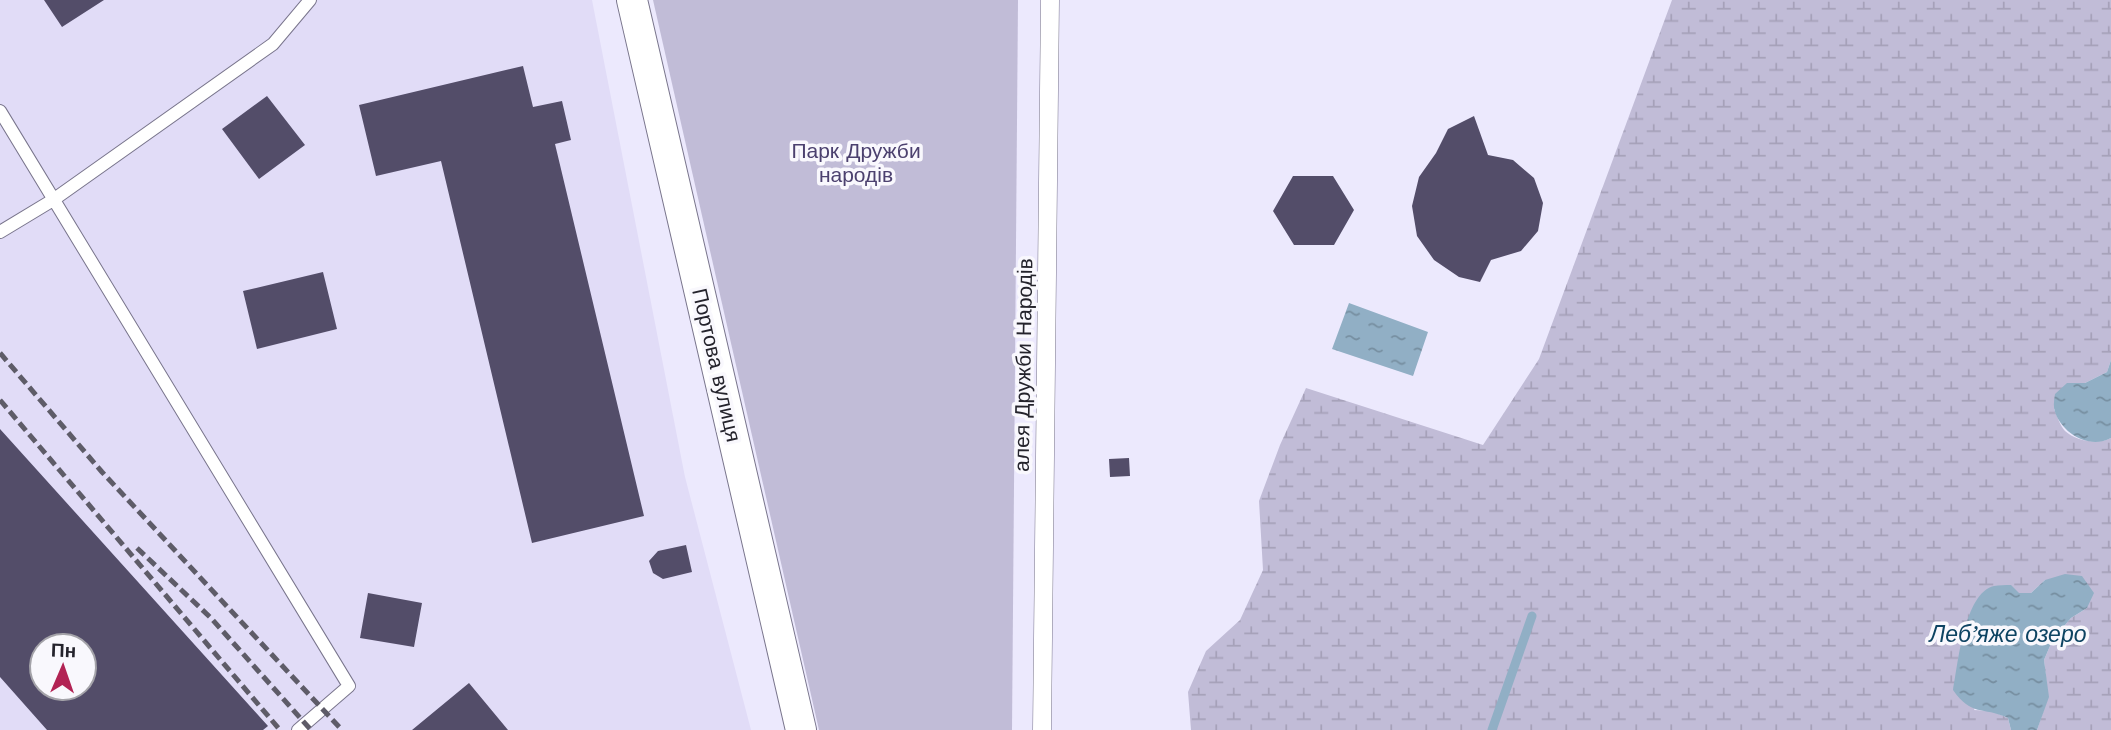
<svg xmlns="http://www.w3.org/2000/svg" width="2111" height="730" viewBox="0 0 2111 730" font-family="'Work Sans',sans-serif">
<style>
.built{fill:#e1dcf7;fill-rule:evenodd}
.wetland{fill:url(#wetland-marsh)}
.green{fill:#c1bcd7}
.water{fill:url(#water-ripples)}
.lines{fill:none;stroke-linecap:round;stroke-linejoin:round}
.stream{stroke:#91afc5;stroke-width:9}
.building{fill:#534d69;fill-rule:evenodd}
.service-casing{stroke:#79758c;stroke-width:14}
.pedestrian-casing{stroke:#79758c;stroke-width:19}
.tertiary-casing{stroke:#79758c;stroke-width:32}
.service{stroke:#fff;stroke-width:12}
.pedestrian{stroke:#fff;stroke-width:18}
.tertiary{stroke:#fff;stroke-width:30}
.rail{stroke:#5e5c68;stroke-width:5;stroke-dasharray:10 5;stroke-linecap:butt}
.labels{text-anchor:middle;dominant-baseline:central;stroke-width:7;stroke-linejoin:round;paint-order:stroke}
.park-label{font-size:21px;fill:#4c416f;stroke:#f9f8fd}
.street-label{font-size:21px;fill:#24232c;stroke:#f9f8fd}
.water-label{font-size:23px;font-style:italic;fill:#0d4362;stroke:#f9f8fd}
</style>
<defs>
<pattern id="wetland-marsh" width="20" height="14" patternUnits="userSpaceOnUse" patternTransform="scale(1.75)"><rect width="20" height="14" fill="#c1bcd7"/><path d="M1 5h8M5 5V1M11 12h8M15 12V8" fill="none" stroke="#a6a1b9"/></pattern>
<pattern id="water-ripples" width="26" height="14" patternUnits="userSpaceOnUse" patternTransform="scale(1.75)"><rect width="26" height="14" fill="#91afc5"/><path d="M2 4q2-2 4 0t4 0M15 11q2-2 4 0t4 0" fill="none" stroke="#768ea0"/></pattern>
</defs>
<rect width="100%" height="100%" fill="#ece9fd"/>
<path class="built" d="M0 0H592L685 477 751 730H0ZM42 646H84V688H42Z"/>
<path class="wetland" d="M1672 0H2111V360L2107 372 2085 383 2054 409C2057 415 2060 426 2065 431 2076 441 2098 445 2111 438V730H2037L2048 697 2044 660 2053 639 2071 618 2087 608 2045 580 2031 593H2019L1974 710 1992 711 2008 718 2011 730H1191L1188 692 1206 651 1240 620 1263 570 1259 501 1280 445 1306 388 1483 445 1539 359Z"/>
<path class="green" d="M653 0H1018L1012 730H819Z"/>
<path class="water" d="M1349 303 1428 332 1413 376 1332 349Z
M2111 360V438C2089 450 2062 433 2055 412 2053 406 2054 400 2055 394L2067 383H2085L2107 372Z
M2065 574 2082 576 2094 593 2087 608 2071 618 2053 639 2044 660 2049 697 2037 730H2011L2008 718C1982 706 1972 717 1953 690 1958 665 1964 593 1994 586 1999 585 2005 585 2011 585L2019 593H2031L2045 580Z"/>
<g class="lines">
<path class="stream" d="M1492 730 1532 616"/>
</g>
<path class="building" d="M44 0H104L62 27Z
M523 66 533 107 562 101 571 140 555 144 644 516 532 543 441 161 376 176 359 105Z
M267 96 305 145 259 179 222 129Z
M1474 116 1488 155 1513 160 1534 178 1543 203 1538 231 1521 251 1491 260 1480 282 1459 277 1434 260 1417 236 1412 206 1419 177 1436 153 1448 129Z
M1293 176H1333L1354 210 1334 245H1294L1273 211Z
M323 272 337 329 257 349 243 291Z
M0 429 268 726 263 730H47L0 677ZM42 646H84V688H42Z
M1129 458 1130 476 1110 477 1109 459Z
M686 545 692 572 663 579 653 573 649 561 658 551Z
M368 593 422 603 414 647 360 638Z
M469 683 508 730H412Z"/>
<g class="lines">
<g class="service-casing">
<path id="service" d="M0 111 349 686 298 730
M0 232 53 200 273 44 310 0"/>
</g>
<g class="pedestrian-casing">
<path id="pedestrian" d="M1042 730 1050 0"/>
</g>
<g class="tertiary-casing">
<path id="tertiary" d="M632 0 801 730"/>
</g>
<use href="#service" class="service"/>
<use href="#pedestrian" class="pedestrian"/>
<use href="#tertiary" class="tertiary"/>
<path class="rail" d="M0 353 102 472 342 730
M0 400 280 730
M137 548 211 618 311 730"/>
</g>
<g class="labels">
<g class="park-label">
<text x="856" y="150">Парк Дружби<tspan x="856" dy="24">народів</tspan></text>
</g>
<g class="street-label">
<text transform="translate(717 365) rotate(77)">Портова вулиця</text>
<text transform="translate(1023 365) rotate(-89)">алея Дружби Народів</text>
</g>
<g class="water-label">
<text x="2008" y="634">Леб’яже озеро</text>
</g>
</g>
<g transform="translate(63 667) rotate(2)"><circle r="33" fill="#f9f8fd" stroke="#a4a3a9" stroke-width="2"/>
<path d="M0-5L12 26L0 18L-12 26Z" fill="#b22354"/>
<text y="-10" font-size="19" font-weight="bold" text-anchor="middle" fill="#24232c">Пн</text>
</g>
</svg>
